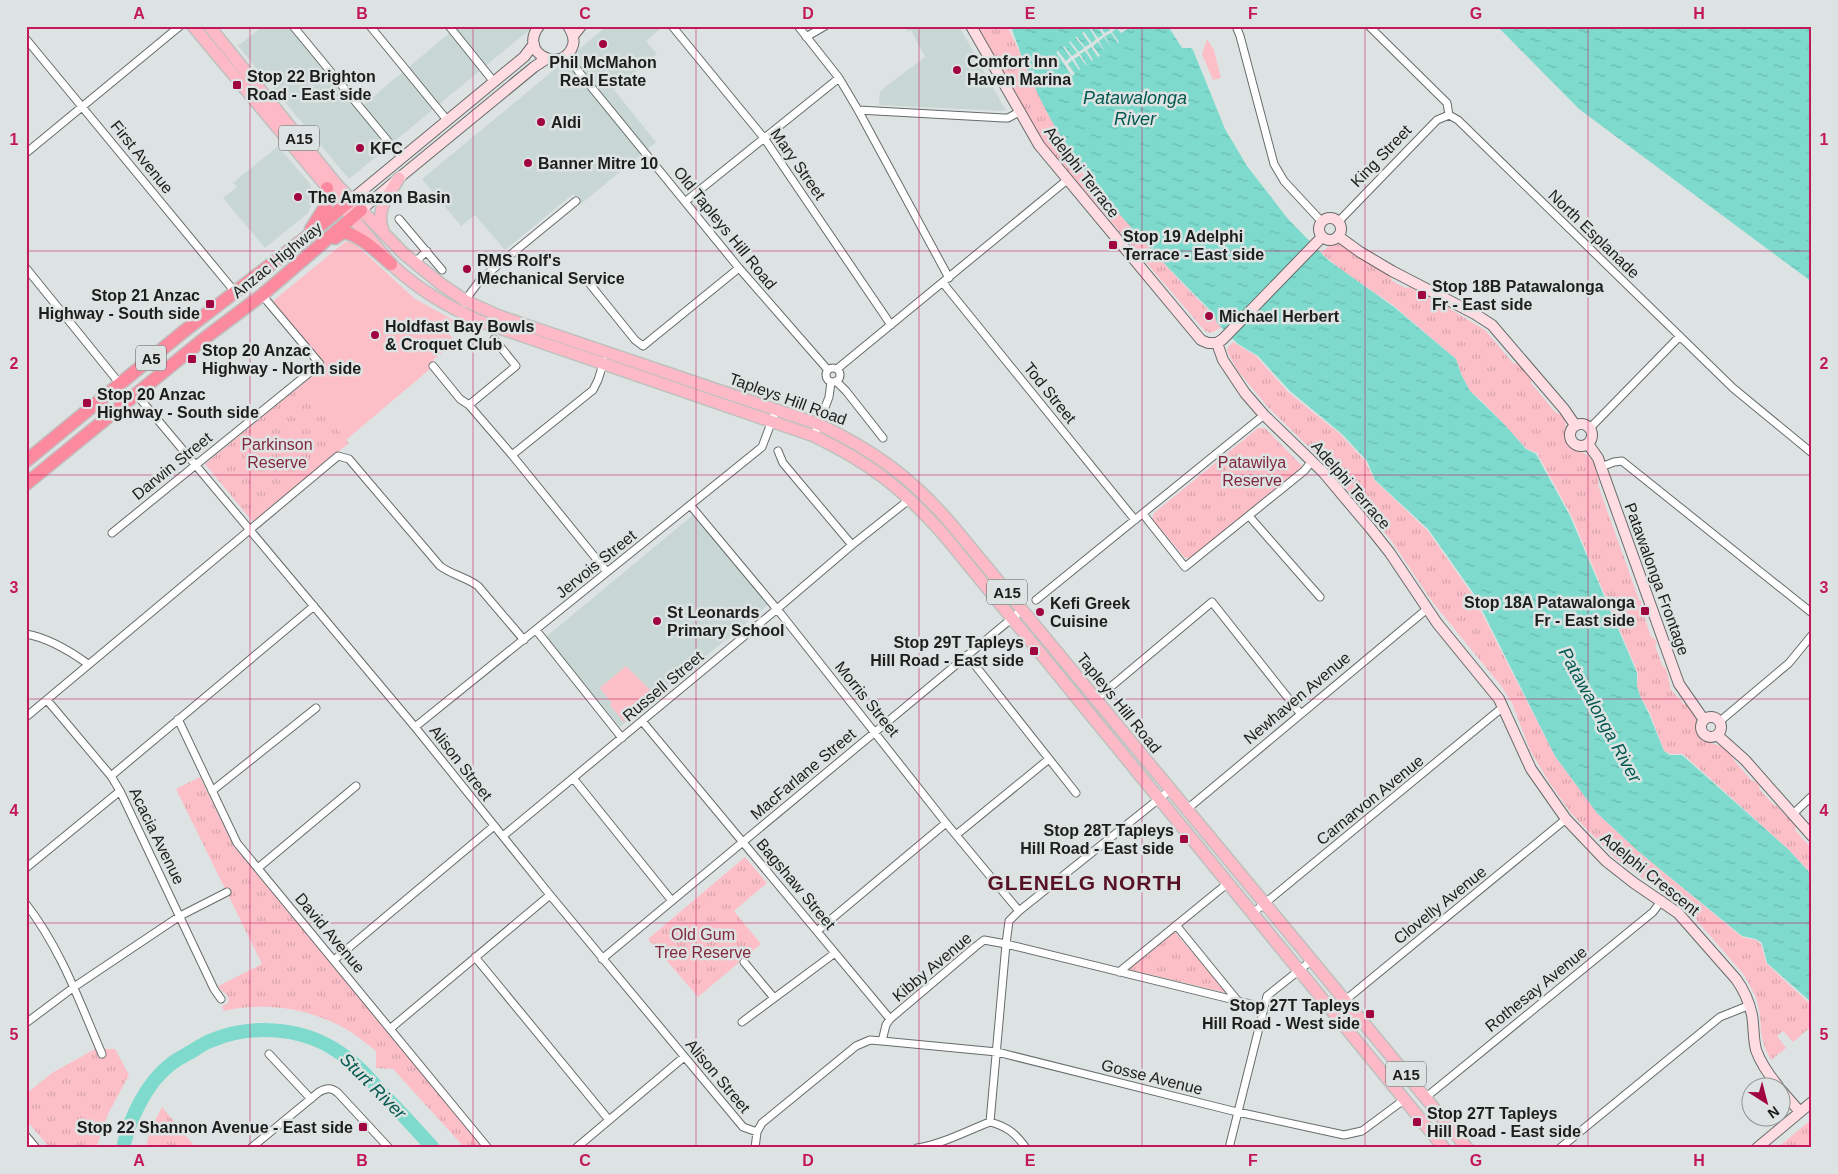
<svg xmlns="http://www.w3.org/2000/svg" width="1838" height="1174" viewBox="0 0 1838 1174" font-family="Helvetica,sans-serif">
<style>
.built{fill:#c8d7d4}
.grass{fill:#fcbfc8}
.park{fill:url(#park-tufts)}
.water{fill:url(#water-ripples)}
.pier{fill:#dde3e2}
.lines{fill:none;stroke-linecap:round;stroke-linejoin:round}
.river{stroke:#7ddacd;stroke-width:14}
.street-casing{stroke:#666c6b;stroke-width:9}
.secondary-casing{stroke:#666c6b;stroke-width:12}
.primary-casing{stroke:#bfc0c0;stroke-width:14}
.highway-casing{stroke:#bfc0c0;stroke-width:15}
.street{stroke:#fff;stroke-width:7}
.secondary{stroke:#fedce2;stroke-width:10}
.primary{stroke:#fdb9c5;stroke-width:11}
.highway{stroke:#fb8a9f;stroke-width:12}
.grid{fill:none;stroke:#c2185b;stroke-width:1;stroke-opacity:0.55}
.poi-dot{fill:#a10541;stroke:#dde3e2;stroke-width:2}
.labels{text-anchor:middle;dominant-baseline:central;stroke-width:5;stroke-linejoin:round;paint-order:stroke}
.shield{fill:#dde3e2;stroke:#565958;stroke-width:1}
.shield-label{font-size:15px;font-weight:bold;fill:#1c1e1d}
.poi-label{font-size:16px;font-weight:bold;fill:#1c1e1d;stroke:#dde3e2;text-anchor:start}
.street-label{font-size:16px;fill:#1c1e1d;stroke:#dde3e2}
.park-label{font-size:16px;fill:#81283e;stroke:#dde3e2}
.water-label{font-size:18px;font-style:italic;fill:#035950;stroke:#dde3e2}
.district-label{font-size:21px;font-weight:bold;letter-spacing:1px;fill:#571225;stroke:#dde3e2}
.neatline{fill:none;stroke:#c2185b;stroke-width:2}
.grid-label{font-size:16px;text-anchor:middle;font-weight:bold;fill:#c2185b}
</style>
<defs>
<pattern id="park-tufts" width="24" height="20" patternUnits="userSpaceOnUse" patternTransform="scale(1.25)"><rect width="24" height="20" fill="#fcbfc8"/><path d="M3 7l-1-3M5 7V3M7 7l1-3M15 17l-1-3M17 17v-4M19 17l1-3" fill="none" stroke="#d7a4ab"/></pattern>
<pattern id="water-ripples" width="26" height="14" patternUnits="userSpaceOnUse" patternTransform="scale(1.25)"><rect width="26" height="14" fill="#7ddacd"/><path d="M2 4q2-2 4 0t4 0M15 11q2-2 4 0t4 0" fill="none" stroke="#6bbbb0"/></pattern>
</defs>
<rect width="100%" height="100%" fill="#dde3e2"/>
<path class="built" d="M263 26H296L362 106 458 26H534L349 179 238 46Z
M607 26H664L646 41 657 54 614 90 656 142 581 204 573 194 505 250 475 215 461 226 422 179Z
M905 26H959L1006 111 879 105 880 91 925 57 911 30 908 32Z
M278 146 310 184 314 200 308 213 265 248 223 198 237 187 233 183Z
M693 515 768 605 620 727 546 637Z"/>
<path class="grass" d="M1207 39 1214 50 1221 78 1213 80 1202 54Z
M345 242H353L415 299 455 321 445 329 455 341 433 360 436 364 346 440 301 385 325 365 272 302Z
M626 666 655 695 624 722 610 705 612 703 600 688Z"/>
<path class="park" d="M978 26H1007L1077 167 1180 281 1224 326 1211 333 1205 331 1034 132Z
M1339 244 1391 277 1392 281 1406 288 1409 287 1448 307 1450 309 1485 330 1513 363 1518 364 1531 379V383L1555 412C1571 417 1563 432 1568 443 1572 451 1579 450 1585 454 1595 459 1597 472 1599 482L1598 485 1639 600 1641 601 1642 609 1651 637 1654 638 1657 643 1655 646 1663 667 1666 668 1671 690 1684 704H1687L1695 715 1701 739C1711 745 1731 745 1733 759L1752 781H1755L1760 786 1759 789 1774 805 1777 806 1796 826 1795 830 1812 849V874L1788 849 1683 754H1671L1664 751 1650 713 1640 696 1637 686 1638 673 1571 515 1537 453 1527 449 1482 401 1470 391 1461 374 1456 359 1393 305 1344 272 1321 253 1329 246Z
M1233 342 1256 356 1288 392 1340 434 1366 462 1374 480 1427 530 1472 594 1555 756 1597 813 1639 852 1742 937 1756 940 1761 944 1766 963 1812 1006V1026L1793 1042 1783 1031 1777 1036 1786 1048 1771 1060 1765 1048 1761 1033 1760 1014 1756 997 1744 975 1688 910 1616 859 1571 813 1549 782 1530 750 1512 703 1502 687 1434 604 1390 539 1322 460 1268 407 1237 370 1227 351 1228 347Z
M301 385 349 443 253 522 205 464Z
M1258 428H1265L1302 466 1301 469 1191 558H1185L1152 519 1154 513Z
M200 777 233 845 483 1148H465L393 1069 376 1068V1051C368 1045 360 1038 351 1032 314 1009 267 1001 224 1011L222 1006 228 1003C231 994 222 993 218 986L262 964 176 789Z
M745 857 767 883 734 911 761 944 698 997 648 939Z
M1174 931 1227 993 1127 969Z
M95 1049H115L129 1075 108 1114 96 1148H50L26 1120V1094L52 1073Z
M162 1107 196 1148H145L151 1129Z
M1812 1119V1148H1777Z"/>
<path class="water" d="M1011 26H1168L1182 48H1191L1193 50 1225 129 1247 166 1288 219 1328 260 1394 307 1456 359 1461 374 1470 391 1504 424 1526 449 1536 454 1570 516 1637 673V686L1640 696 1649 714 1664 751 1670 755H1682L1788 849 1812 875V1003L1767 963 1762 943 1756 939 1742 936 1639 852 1597 813 1555 756 1474 594 1428 529 1375 480 1367 461 1342 434 1290 391 1258 356 1238 344 1217 323 1215 316 1209 309C1159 259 1107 205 1067 146 1043 110 1025 68 1011 26Z
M1497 26H1812V282L1579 109Z"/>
<path class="pier" d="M1097 26H1099L1105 33 1110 30 1108 26 1111 29 1115 26H1119L1122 30 1128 26H1133L1121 33 1117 28 1112 32 1119 42 1118 43 1111 33 1105 36 1111 47 1104 37 1099 41 1105 52 1098 42 1093 46 1100 56 1098 57 1091 47 1087 50 1093 60 1092 61 1085 51 1080 54 1087 65H1086L1079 56 1074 59 1080 69 1079 70 1072 60 1068 64 1075 74 1072 76 1056 52 1058 51 1066 61 1070 57 1063 47 1064 46 1072 56 1077 53 1069 42 1070 41 1079 52 1084 48 1075 37H1077L1085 47 1090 44 1082 33 1084 32 1092 43 1096 39 1089 28 1090 27 1098 38 1103 35Z"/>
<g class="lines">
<path class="river" d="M123 1148C130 1118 146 1083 171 1064 176 1060 182 1057 187 1054 195 1050 202 1044 210 1041 249 1024 299 1027 334 1049 354 1061 369 1078 384 1095 400 1112 417 1130 433 1148"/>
<g class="street-casing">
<path id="street" d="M293 26 401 157
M370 26 447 120
M449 26 494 82
M672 26 764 138 891 325
M798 26 839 78 858 110 949 278
M1236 26 1240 36 1274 164 1284 181 1322 222
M1369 26 1447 103 1449 115
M806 37 825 26
M26 39 235 292
M566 56 739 268 828 370
M858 110 1004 118H1008L1019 112
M1449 115 1458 120 1733 388 1812 453
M26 153 180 26
M686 201 839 78
M399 219 442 270
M1338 222 1437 120 1449 115
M414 263 427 251
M26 268 120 384
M585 278 635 340 643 346 739 268
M943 283 1135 520
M465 303 469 295 481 279 576 201
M433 366 460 399 469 405 512 455 607 572
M826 375a7 7 0 1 1 14 0a7 7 0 1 1-14 0Z
M837 369 1067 180
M836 381 846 391 883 438
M136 394 415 727 550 895 743 1127 757 1132
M469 405 516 366 494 339
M1590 428 1680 336
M814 436 829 397 831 382
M778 451 783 463 852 545
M512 455 593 390 598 380 604 361
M1601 467 1614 462 1622 461 1812 613
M691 506 781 614 946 823 1019 911
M1143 514 1185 567 1304 471 1312 461
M1249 516 1320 597
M112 533 320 364 262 295
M1036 600 1264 415
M536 630 622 738
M26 634C49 638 70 651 88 664
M967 655 1076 793
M47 700 111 776 120 791 214 989 221 999
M1095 700 1212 602 1300 713
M26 717 338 456 349 459 440 566C452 575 466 577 478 586L524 640
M178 719 237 843 488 1148
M642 721 890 1019
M1719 722 1789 663 1812 635
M415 727 762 447 776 410
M111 776 314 606
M573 778 672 901
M212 791 316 708
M1186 810 1427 609
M1793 814 1812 796
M956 835 1049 759
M503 836 777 609 852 545 910 499
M26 868 120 791
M258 868 356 786
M26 904C61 949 80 1003 102 1054
M1253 913 1503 707
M1176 925 1237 1000
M817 931 946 823
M475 957 609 1120
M602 959 1022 610
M334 960 494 826
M744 962 774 998
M1119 972 1228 883
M1332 1011 1566 819
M742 1022 835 953
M26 1023 74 987 180 916 227 892
M391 1028 550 895
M882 1041 997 1052 1233 1111 1344 1135 1362 1131 1405 1099
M269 1054 311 1099
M1425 1098 1653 912 1662 900
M990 1122 1006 944 1263 1007
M990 1122C1008 1127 1015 1133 1026 1148
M26 1136 36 1148
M251 1148 319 1092C326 1088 331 1087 338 1093L389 1148
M576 1148 684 1057
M755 1148 757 1132 762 1123 856 1046 870 1040 882 1041 886 1025 890 1019 975 947 984 940 1006 944 1009 921 1019 911 1170 790
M917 1148C943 1144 966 1131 990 1122
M1229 1148 1267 996 1312 960
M1560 1148 1720 1017 1750 1005"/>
</g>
<g class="secondary-casing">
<path id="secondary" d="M539 26C517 54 564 75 573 45 575 38 572 32 568 26
M971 26 1039 145 1201 340 1208 343H1217
M573 36 581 26
M351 200 524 57 534 44
M361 210 399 178 534 67 546 59
M1319 229a11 11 0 1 1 22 0a11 11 0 1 1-22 0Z
M1338 236 1360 252 1392 271 1475 314 1492 325 1564 409 1575 425
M1217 343 1223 360 1245 393 1264 415 1323 472 1371 529 1390 553 1437 623 1499 699 1531 769 1566 819 1606 861 1634 883 1678 913 1736 979C1744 990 1749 1001 1752 1015 1754 1026 1753 1038 1756 1050 1761 1064 1769 1075 1778 1086
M1217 343 1223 339 1322 237
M1570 435a11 11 0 1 1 22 0a11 11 0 1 1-22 0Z
M1588 444 1598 458 1601 467 1679 684 1704 720
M1701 727a10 10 0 1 1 20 0a10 10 0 1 1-20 0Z
M1717 735 1745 760 1812 836
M1780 1089 1800 1112
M1757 1148 1812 1102"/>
</g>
<g class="primary-casing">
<path id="primary" d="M193 26 391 264C420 291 444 304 479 321L814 436C870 463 902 488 944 535L1444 1148
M209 26 337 185 403 253 441 284 466 301 499 316 818 424C873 450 912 478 952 525 1122 733 1296 940 1467 1148
M383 231C375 209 388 197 399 178"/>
</g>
<g class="highway-casing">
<path id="highway" d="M311 229 327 204V188
M335 238 343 232C362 236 377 252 391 264
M26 461 183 332 304 239 351 200
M26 484 205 338 262 295 361 210"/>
</g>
<use href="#street" class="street"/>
<use href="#secondary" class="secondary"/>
<use href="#primary" class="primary"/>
<use href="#highway" class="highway"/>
</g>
<path class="grid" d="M250 26V1148M473 26V1148M696 26V1148M919 26V1148M1142 26V1148M1365 26V1148M1588 26V1148M26 251H1812M26 475H1812M26 699H1812M26 923H1812"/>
<g class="poi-dot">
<circle cx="603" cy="44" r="5"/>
<circle cx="957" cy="70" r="5"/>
<rect x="232" y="80" width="10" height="10" rx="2.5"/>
<circle cx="541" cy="122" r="5"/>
<circle cx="360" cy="148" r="5"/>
<circle cx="528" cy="163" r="5"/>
<circle cx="298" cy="197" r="5"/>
<rect x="1108" y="240" width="10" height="10" rx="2.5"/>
<circle cx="467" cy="269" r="5"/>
<rect x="1417" y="290" width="10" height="10" rx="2.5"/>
<rect x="205" y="299" width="10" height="10" rx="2.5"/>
<circle cx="1209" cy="316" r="5"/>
<circle cx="375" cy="335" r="5"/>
<rect x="187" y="354" width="10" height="10" rx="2.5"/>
<rect x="82" y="398" width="10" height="10" rx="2.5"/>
<rect x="1640" y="606" width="10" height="10" rx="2.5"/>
<circle cx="1040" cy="612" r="5"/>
<circle cx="657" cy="621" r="5"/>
<rect x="1029" y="646" width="10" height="10" rx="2.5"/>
<rect x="1179" y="834" width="10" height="10" rx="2.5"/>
<rect x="1365" y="1009" width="10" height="10" rx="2.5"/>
<rect x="1412" y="1117" width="10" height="10" rx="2.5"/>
<rect x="358" y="1122" width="10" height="10" rx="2.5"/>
</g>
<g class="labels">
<g class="shield">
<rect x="279" y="125.5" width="40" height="25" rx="4"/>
<rect x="136" y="345.5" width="30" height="25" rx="4"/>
<rect x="987" y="579.5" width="40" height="25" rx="4"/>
<rect x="1386" y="1061.5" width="40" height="25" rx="4"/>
</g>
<g class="shield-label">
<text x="299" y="138">A15</text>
<text x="151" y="358">A5</text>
<text x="1007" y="592">A15</text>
<text x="1406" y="1074">A15</text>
</g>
<g class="poi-label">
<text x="967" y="61">Comfort Inn<tspan x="967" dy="18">Haven Marina</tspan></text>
<text x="603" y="62" text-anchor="middle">Phil McMahon<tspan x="603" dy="18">Real Estate</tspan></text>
<text x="247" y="76">Stop 22 Brighton<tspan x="247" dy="18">Road - East side</tspan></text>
<text x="551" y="122">Aldi</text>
<text x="370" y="148">KFC</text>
<text x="538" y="163">Banner Mitre 10</text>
<text x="308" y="197">The Amazon Basin</text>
<text x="1123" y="236">Stop 19 Adelphi<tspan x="1123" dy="18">Terrace - East side</tspan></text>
<text x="477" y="260">RMS Rolf's<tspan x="477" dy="18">Mechanical Service</tspan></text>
<text x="1432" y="286">Stop 18B Patawalonga<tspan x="1432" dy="18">Fr - East side</tspan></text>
<text x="200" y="295" text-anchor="end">Stop 21 Anzac<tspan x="200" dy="18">Highway - South side</tspan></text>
<text x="1219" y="316">Michael Herbert</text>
<text x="385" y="326">Holdfast Bay Bowls<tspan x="385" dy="18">&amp; Croquet Club</tspan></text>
<text x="202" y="350">Stop 20 Anzac<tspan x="202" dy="18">Highway - North side</tspan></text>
<text x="97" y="394">Stop 20 Anzac<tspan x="97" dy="18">Highway - South side</tspan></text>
<text x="1635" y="602" text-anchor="end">Stop 18A Patawalonga<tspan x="1635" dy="18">Fr - East side</tspan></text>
<text x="1050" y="603">Kefi Greek<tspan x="1050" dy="18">Cuisine</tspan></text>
<text x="667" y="612">St Leonards<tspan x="667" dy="18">Primary School</tspan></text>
<text x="1024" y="642" text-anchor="end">Stop 29T Tapleys<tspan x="1024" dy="18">Hill Road - East side</tspan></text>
<text x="1174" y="830" text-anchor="end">Stop 28T Tapleys<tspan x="1174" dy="18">Hill Road - East side</tspan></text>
<text x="1360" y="1005" text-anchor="end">Stop 27T Tapleys<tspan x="1360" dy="18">Hill Road - West side</tspan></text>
<text x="1427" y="1113">Stop 27T Tapleys<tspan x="1427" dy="18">Hill Road - East side</tspan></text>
<text x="353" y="1127" text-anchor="end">Stop 22 Shannon Avenue - East side</text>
</g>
<g class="street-label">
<text transform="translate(1381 156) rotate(-46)">King Street</text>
<text transform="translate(142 157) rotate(51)">First Avenue</text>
<text transform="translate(798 164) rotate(55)">Mary Street</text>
<text transform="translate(1082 172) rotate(52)">Adelphi Terrace</text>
<text transform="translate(725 228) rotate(51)">Old Tapleys Hill Road</text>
<text transform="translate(1594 234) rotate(44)">North Esplanade</text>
<text transform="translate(277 260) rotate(-39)">Anzac Highway</text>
<text transform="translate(1050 393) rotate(51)">Tod Street</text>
<text transform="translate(788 399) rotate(20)">Tapleys Hill Road</text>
<text transform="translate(172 466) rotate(-39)">Darwin Street</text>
<text transform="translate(1351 485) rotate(49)">Adelphi Terrace</text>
<text transform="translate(596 564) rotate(-39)">Jervois Street</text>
<text transform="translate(1657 579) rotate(70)">Patawalonga Frontage</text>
<text transform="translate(663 686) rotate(-40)">Russell Street</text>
<text transform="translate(1297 698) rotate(-40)">Newhaven Avenue</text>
<text transform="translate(867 699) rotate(51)">Morris Street</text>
<text transform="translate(1119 703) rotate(51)">Tapleys Hill Road</text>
<text transform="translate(461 763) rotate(52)">Alison Street</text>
<text transform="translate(803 774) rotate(-40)">MacFarlane Street</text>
<text transform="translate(1370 800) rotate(-39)">Carnarvon Avenue</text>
<text transform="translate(157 836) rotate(64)">Acacia Avenue</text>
<text transform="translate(1650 874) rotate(39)">Adelphi Crescent</text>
<text transform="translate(796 884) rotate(50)">Bagshaw Street</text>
<text transform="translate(1440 905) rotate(-39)">Clovelly Avenue</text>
<text transform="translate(330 933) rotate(50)">David Avenue</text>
<text transform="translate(932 967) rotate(-40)">Kibby Avenue</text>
<text transform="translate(1536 989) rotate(-39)">Rothesay Avenue</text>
<text transform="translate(718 1076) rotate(50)">Alison Street</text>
<text transform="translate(1152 1077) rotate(14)">Gosse Avenue</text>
</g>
<g class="park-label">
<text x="277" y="444">Parkinson<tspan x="277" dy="18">Reserve</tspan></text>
<text x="1252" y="462">Patawilya<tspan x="1252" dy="18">Reserve</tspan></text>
<text x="703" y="934">Old Gum<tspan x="703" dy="18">Tree Reserve</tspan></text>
</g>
<g class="water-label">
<text x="1135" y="98">Patawalonga<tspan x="1135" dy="21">River</tspan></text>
<text transform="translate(1600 715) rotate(61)">Patawalonga River</text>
<text transform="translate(373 1086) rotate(45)">Sturt River</text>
</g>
<g class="district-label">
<text x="1085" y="882">GLENELG NORTH</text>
</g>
</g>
<rect width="1838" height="1174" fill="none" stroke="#dde3e2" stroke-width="55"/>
<g transform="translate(1766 1102) rotate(144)"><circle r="24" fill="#dde3e2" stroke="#909493"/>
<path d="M0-4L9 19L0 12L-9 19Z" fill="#a10541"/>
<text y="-8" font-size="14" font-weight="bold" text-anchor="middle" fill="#1c1e1d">N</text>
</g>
<rect x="28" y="28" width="1782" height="1118" class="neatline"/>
<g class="grid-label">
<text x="139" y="19">A</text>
<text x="362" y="19">B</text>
<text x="585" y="19">C</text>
<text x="808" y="19">D</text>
<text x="1030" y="19">E</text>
<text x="1253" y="19">F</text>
<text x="1476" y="19">G</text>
<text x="1699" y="19">H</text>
<text x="14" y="145">1</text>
<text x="1824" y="145">1</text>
<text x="14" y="369">2</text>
<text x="1824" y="369">2</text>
<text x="14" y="593">3</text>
<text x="1824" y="593">3</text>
<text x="14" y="816">4</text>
<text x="1824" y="816">4</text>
<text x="14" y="1040">5</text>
<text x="1824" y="1040">5</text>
<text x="139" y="1166">A</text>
<text x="362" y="1166">B</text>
<text x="585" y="1166">C</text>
<text x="808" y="1166">D</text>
<text x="1030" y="1166">E</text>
<text x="1253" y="1166">F</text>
<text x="1476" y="1166">G</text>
<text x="1699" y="1166">H</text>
</g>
</svg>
